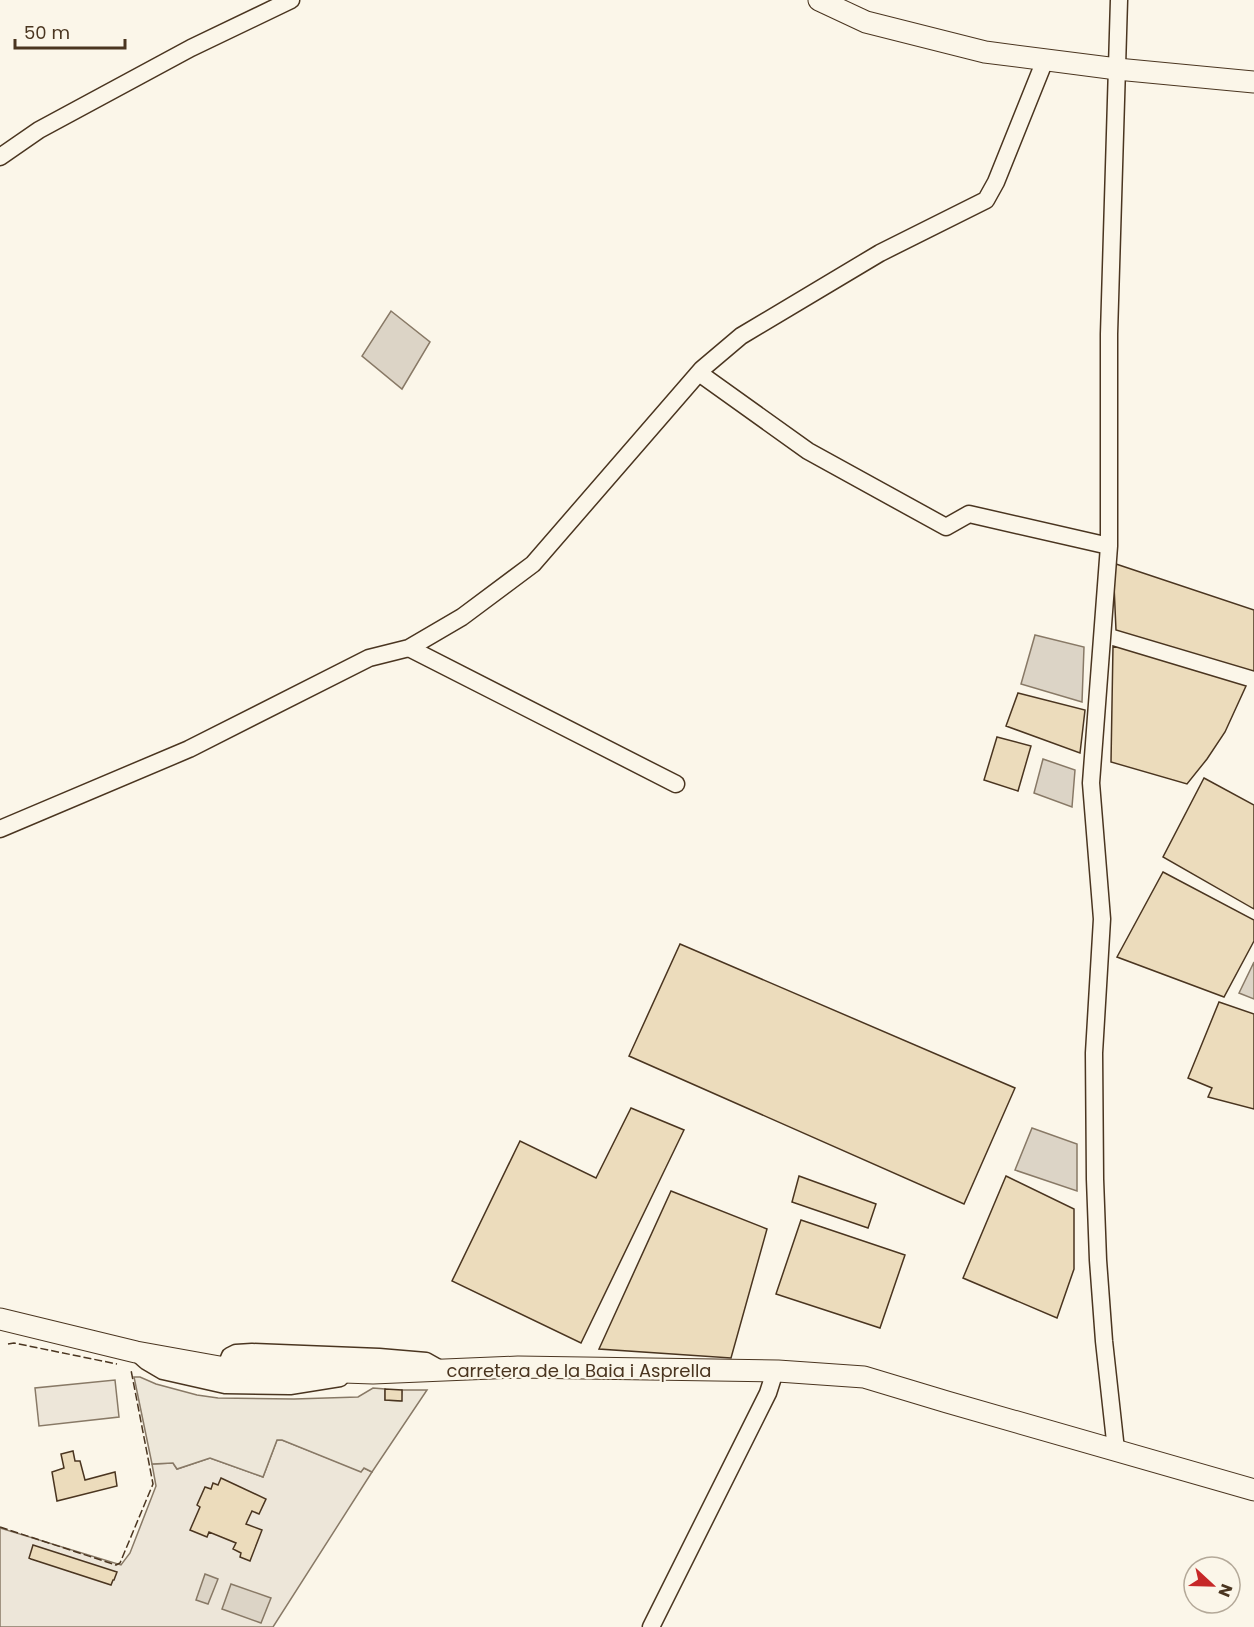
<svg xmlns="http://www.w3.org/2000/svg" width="1254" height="1627" viewBox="0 0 1254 1627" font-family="Poppins,sans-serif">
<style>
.green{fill:#ede6d9;stroke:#887966;stroke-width:1.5}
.parking{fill:#ede7d9;stroke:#887966;stroke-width:1.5}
.water{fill:#dcd4c6;stroke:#887966;stroke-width:1.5}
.building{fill:#ecdcbc;stroke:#4a3520;stroke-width:1.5}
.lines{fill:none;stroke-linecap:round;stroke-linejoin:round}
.minor-casing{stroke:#4a3520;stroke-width:19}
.major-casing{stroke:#4a3520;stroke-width:23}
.minor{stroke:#fbf6e9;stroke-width:16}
.major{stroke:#fbf6e9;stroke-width:21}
.fence{stroke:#4a3520;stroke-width:1.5;stroke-dasharray:8 3;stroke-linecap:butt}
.labels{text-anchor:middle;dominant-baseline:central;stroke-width:4.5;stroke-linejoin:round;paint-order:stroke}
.street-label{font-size:18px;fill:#4a3520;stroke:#fbf6e9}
</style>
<rect width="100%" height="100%" fill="#fbf6e9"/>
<path class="green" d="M115 1380 119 1417 39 1426 35 1388Z
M277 1440H282L361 1471 364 1468 372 1472 273 1627H0V1528L121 1565 130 1553 156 1486 152 1464 173 1463 177 1469 210 1458 263 1477Z"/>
<path class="parking" d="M134 1377H140L156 1384 197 1395 218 1398 294 1399 358 1397 373 1388 385 1389V1400L401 1401 402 1390H427L372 1472 364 1468 361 1472 282 1440H277L263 1477 210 1458 177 1469 173 1463 152 1464Z"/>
<path class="water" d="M391 311 430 342 402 389 362 356Z
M1035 635 1084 647 1082 702 1021 684Z
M1043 759 1075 770 1072 807 1034 793Z
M1254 962V999L1239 993Z
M1032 1128 1077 1144V1191L1015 1170Z
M205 1574 218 1579 208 1604 196 1600Z
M231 1584 271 1598 261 1623 222 1609Z"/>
<path class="building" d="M1113 563 1254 610V671L1116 630Z
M1113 646 1246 686 1225 732 1207 759 1187 784 1111 762Z
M1018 693 1085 710 1080 753 1006 726Z
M997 737 1031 746 1018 791 984 780Z
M1204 778 1254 805V909L1163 857Z
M1163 872 1254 920V941L1224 997 1117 957Z
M680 944 1015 1088 964 1204 629 1056Z
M1219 1002 1254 1014V1109L1208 1097 1212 1088 1188 1078Z
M631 1108 684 1130 581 1343 452 1281 520 1141 596 1178Z
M799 1176 876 1204 868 1228 792 1202Z
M1006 1176 1074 1209V1269L1057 1318 963 1278Z
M671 1191 767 1229 731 1358 599 1349Z
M801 1220 905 1255 880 1328 776 1294Z
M385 1389 402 1390V1401L385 1400Z
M73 1451 75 1461H80L85 1480 115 1472 117 1486 57 1501 52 1472 64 1468 61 1454Z
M221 1478 266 1499 259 1514 252 1511 246 1524 262 1530 250 1561 240 1557 241 1553 233 1549 236 1543 209 1532 207 1537 190 1530 200 1507 197 1505 205 1487 211 1489 213 1483 218 1485Z
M33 1545 117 1572 114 1580H113L111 1585 31 1559 29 1558Z"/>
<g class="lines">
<g class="minor-casing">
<path id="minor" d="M0 157 39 130 191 48 291 0
M699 373 808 451 946 527 969 514 1109 546
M409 648 676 784
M0 829 189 749 369 658 409 648 462 617 533 564 702 369 741 336 880 253 986 200 996 182 1045 60
M137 1353 146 1361 163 1371 225 1385 290 1386 340 1378
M225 1385V1368L230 1356 236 1353 252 1352 379 1357 426 1361 442 1370
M1116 1450 1104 1341 1098 1260 1095 1179 1094 1053 1102 919 1091 783 1109 546V334L1119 0
M651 1627 768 1393 775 1371"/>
</g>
<g class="major-casing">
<path id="major" d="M819 0 866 22 985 52 1117 69 1254 82
M0 1319 136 1352 225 1368 373 1373 518 1367 778 1371 864 1377 947 1402 1254 1490"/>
</g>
<use href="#minor" class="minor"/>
<use href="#major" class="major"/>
<path class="fence" d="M8 1344 14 1343 117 1364
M0 1527 116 1565 120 1563 153 1484 131 1370"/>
</g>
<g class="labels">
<g class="street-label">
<text x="579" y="1370">carretera de la Baia i Asprella</text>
</g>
</g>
<g transform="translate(1212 1585) rotate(112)"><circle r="28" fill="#fbf6e9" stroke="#b4a999" stroke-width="1.5"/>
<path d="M0-4.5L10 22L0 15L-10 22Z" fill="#c62828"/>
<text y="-9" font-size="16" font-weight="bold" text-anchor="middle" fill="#4a3520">N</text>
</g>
<path d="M15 39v9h110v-9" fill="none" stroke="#4a3520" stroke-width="3"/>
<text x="24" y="39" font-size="18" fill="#4a3520" stroke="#fbf6e9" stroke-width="4.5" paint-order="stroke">50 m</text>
</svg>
